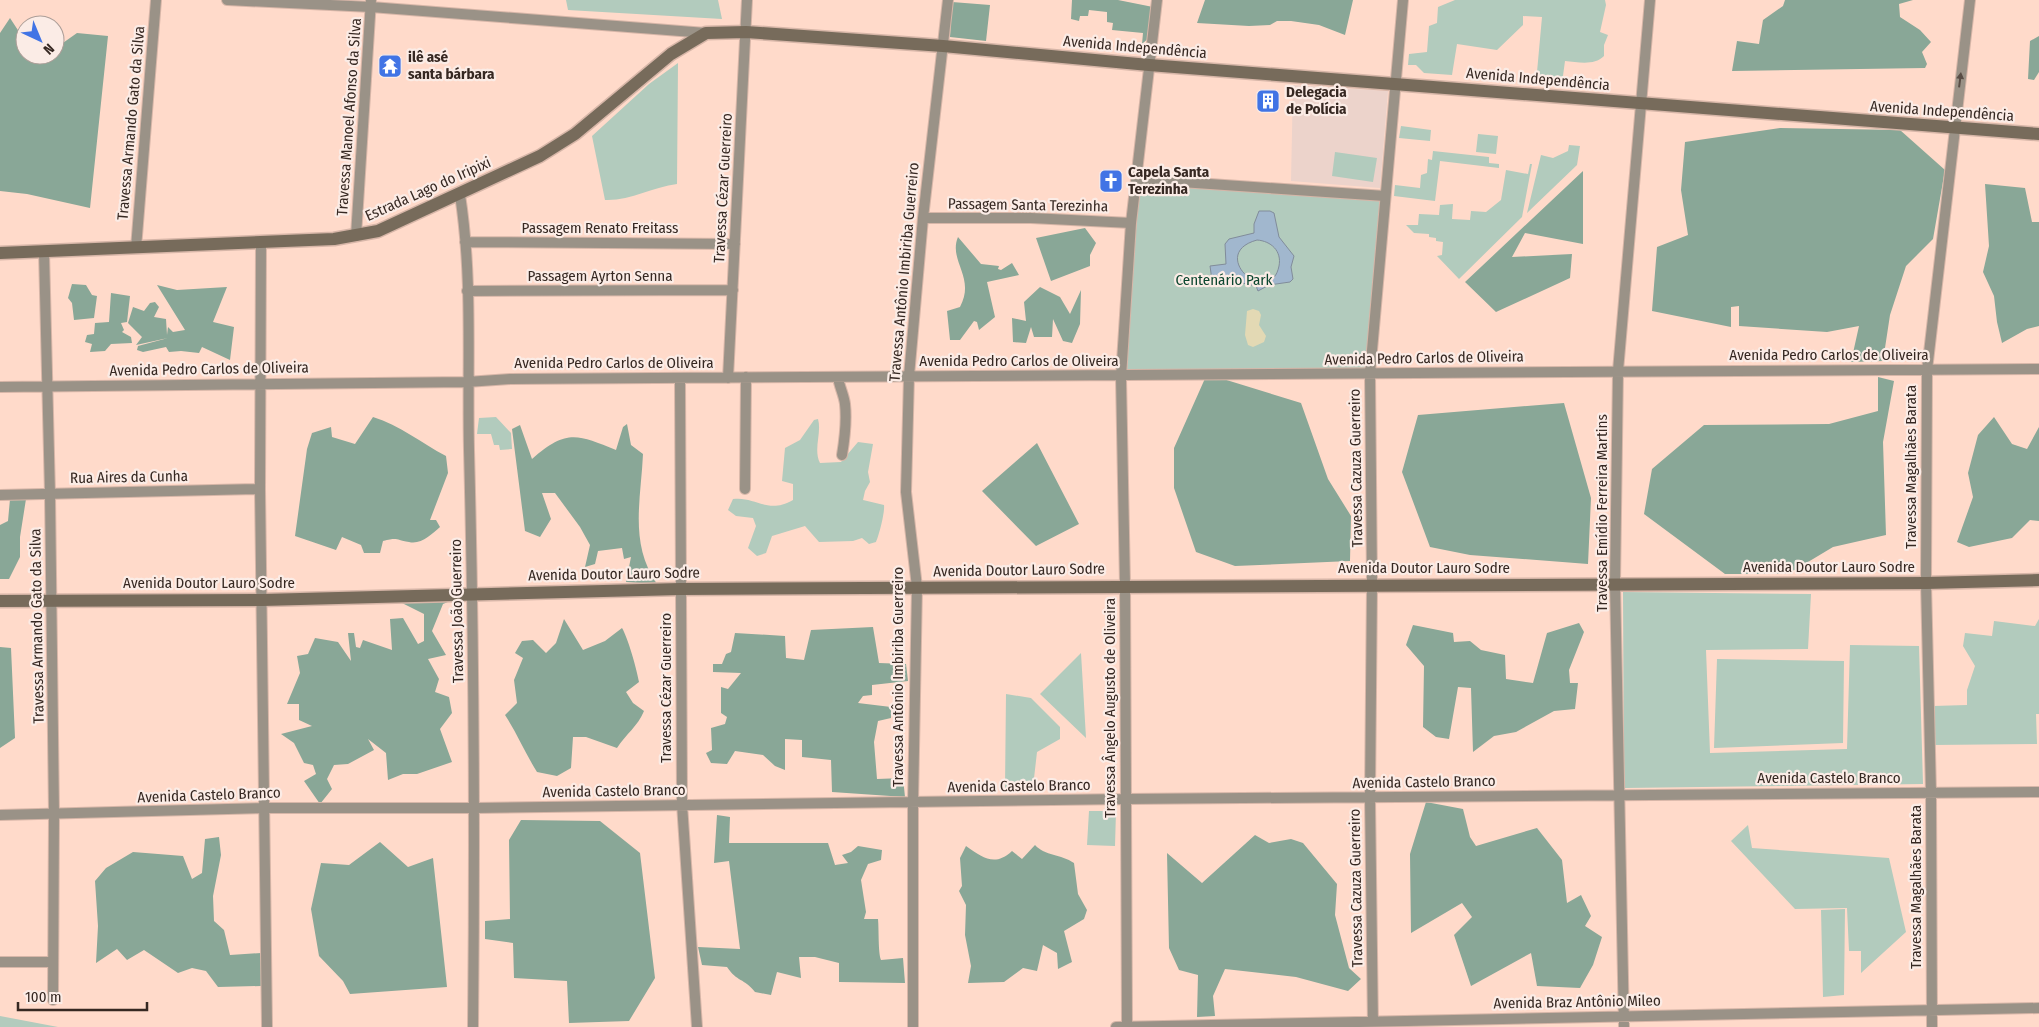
<svg xmlns="http://www.w3.org/2000/svg" width="2039" height="1027" viewBox="0 0 2039 1027" font-family="'Fira Sans Condensed',sans-serif">
<style>
.education{fill:#ecd3cb}
.green{fill:#b2cbbd}
.forest{fill:#89a797}
.sand{fill:#e3d9b4}
.water{fill:#a1b7ce;stroke:#818c9a;fill-rule:evenodd}
.lines{fill:none;stroke-linecap:round;stroke-linejoin:round}
.street-casing{stroke:#d7b6a8;stroke-width:12}
.secondary-casing{stroke:#d7b6a8;stroke-width:15}
.street{stroke:#9a9287;stroke-width:10}
.secondary{stroke:#776b5b;stroke-width:12}
.oneway{fill:#594d45}
.labels{text-anchor:middle;dominant-baseline:central;stroke-width:4.5;stroke-linejoin:round;paint-order:stroke}
.street-label{font-size:15px;fill:#362822;stroke:#fbece6}
.poi-label{font-size:15px;font-weight:bold;fill:#362822;stroke:#fbece6;text-anchor:start}
.park-label{font-size:15px;fill:#0b462f;stroke:#fbece6}
</style>
<rect width="100%" height="100%" fill="#ffdaca"/>
<path class="education" d="M1293 85 1388 91 1380 188 1291 181Z"/>
<path class="green" d="M566 0H718L722 19 568 10Z
M1455 0H1605L1606 5 1600 32 1608 35 1604 45V56C1594 66 1578 62 1565 61L1562 83H1536L1542 17 1523 16V25L1497 50 1457 44 1452 75 1424 73 1416 65H1408L1409 54 1427 52 1429 26 1437 23 1438 7Z
M678 63 677 184C653 187 630 201 605 200L592 136 649 84Z
M1401 126 1431 130 1430 141 1399 138Z
M1478 134 1498 136 1496 154 1476 152Z
M1569 145 1580 146 1577 165 1527 213 1541 155 1553 158 1568 151Z
M1433 151 1489 157V163L1499 164V168L1440 161 1435 201 1394 196 1395 185 1420 188 1421 175 1427 173 1428 159 1432 160Z
M1335 152 1377 158 1373 182 1332 176Z
M1530 164H1532L1522 217 1459 279 1437 256 1442 255 1443 242 1436 241V238L1429 237V234L1414 233 1406 225H1418L1419 214 1439 215 1440 205 1453 204 1452 219 1470 220 1471 211 1486 212 1501 200 1506 170 1528 174Z
M1140 182 1381 200 1366 369 1124 373Z
M496 417 511 433 512 449 500 450 499 445H494L491 434H477L479 418Z
M818 419C822 433 813 449 820 463L841 462 858 442 873 444 868 472 870 482 865 491 863 500 884 505C885 512 879 536 876 542L869 544 862 538 853 541 819 542 805 526 772 536 766 553 757 556 748 548 756 526 753 518 736 516 728 510 733 499C756 496 767 515 793 500V484L782 481 785 448 800 440 814 420Z
M1623 592 1811 594 1808 649 1706 650 1710 753 1847 749 1850 645 1919 646 1923 784 1624 788Z
M2039 619V714H2036L2037 744 1933 745V706L1967 705V690L1975 666 1963 646 1965 633 1992 636 1994 621 2035 626Z
M1081 653 1086 738 1040 694Z
M1717 659 1844 661 1843 743 1714 748Z
M1006 694 1031 698 1060 727V739L1037 752 1033 787 1005 788Z
M1089 811H1116L1115 846 1087 845Z
M1748 825 1752 848 1889 858 1906 932 1861 973V951H1849L1847 908 1795 909 1731 841Z
M1845 909 1844 995 1823 997 1821 910Z
M0 1016 58 1027H0Z"/>
<path class="forest" d="M1072 0H1118L1153 7 1151 36 1142 44 1143 33 1112 30 1113 23 1107 22V12L1089 10 1088 16H1080L1079 21 1071 19Z
M1205 0H1353L1345 35 1319 25 1291 21H1277L1270 25 1249 26 1197 23Z
M1785 0H1913L1899 4 1900 17 1920 30 1931 42 1922 52 1927 64 1925 68 1732 71 1737 41 1759 44 1763 20 1783 6Z
M952 2 990 5 986 41 950 37Z
M10 18 25 41V55H55V43L60 45 77 33 108 36 90 208 27 194 0 191V33Z
M2039 36V72L2034 80 2028 79 2030 41Z
M1780 128 1900 130 1945 170 1933 239 1906 266 1890 315 1883 361 1851 362 1859 326 1827 332 1739 326V306L1731 307V327L1652 311 1657 247 1688 235 1681 190 1685 142Z
M1583 171V244L1525 233 1512 257 1572 254 1570 278 1496 312 1465 282Z
M1985 184 2025 188 2032 222H2039V326L2027 329 2002 343 1997 322 1994 296 1983 272 1989 246Z
M1085 228 1096 243 1090 255V266L1051 281 1036 238Z
M958 237 981 264 999 266 998 269 1001 270 1012 263 1019 275 987 282 995 317 979 330 977 322 974 321 960 340H950L947 311 960 307C976 277 948 261 958 237Z
M72 284 86 285 92 295 97 296 94 318 74 320 72 303 68 298Z
M157 285 177 290 227 287 213 322 234 327 230 360 202 347 199 353 181 351 169 352 166 347 143 352 137 350 138 346 168 338 136 345 142 337 128 323 133 307 144 311 150 303 155 302 159 307 154 317 166 319 167 335 168 327 173 332 185 330Z
M1040 287 1060 297 1070 314 1081 290 1080 324 1072 343 1063 341 1053 319 1052 337H1034L1031 327 1026 343 1013 342 1012 318 1026 321 1024 302Z
M111 293 130 296 127 322 121 323 124 330 122 332 131 337 132 343 111 344 105 351 90 352 92 344 85 342 87 335 94 334 95 323 109 322Z
M1207 374 1301 403 1328 479 1351 516 1350 561 1235 566 1196 552 1174 488V448Z
M1878 377 1894 381 1883 442 1886 535 1833 547 1788 574H1725L1644 514 1652 469 1704 425 1829 424 1878 411Z
M1564 403 1591 498 1588 564 1470 555 1430 547 1402 472 1418 415Z
M373 417C400 425 421 443 446 456L448 473 430 520H436L440 527C432 534 421 545 409 542 395 540 399 537 383 541L380 553H364L361 545 342 537 336 550 295 536 307 449 312 433 331 427 332 437 355 444Z
M1994 417 2012 444 2027 449 2039 427V521L2030 520 2012 538 1969 547 1957 542 1973 497 1968 473 1978 435Z
M627 424 631 445 643 454C641 500 629 543 657 584L626 582 631 557 624 559 622 548 598 551 595 564 585 567 590 545 580 527 555 493H542L551 519 540 537 525 531 512 429 520 425 532 459C566 429 577 434 616 450L623 427Z
M1037 443 1079 524 1036 546 982 491Z
M10 499H26L20 537V557L9 579H0V525L8 521Z
M455 599 443 604 432 631 446 655 428 659 439 679 435 692 449 697 452 713 440 729 452 762 417 774H403L388 780 386 753 368 739 374 750 348 764 334 765 327 779 332 789 320 804 304 781 316 774 313 765 304 763 294 743 281 734 312 726 299 720V704H287L300 673 297 656 308 654 315 638 338 642 351 661 348 633H354L356 647 360 648 363 640 392 650 390 619 403 618 418 644 424 641V614L398 601Z
M564 619 583 650 605 641 622 628C628 638 637 670 639 682L626 692 633 703 644 711C638 726 626 734 617 748L586 737H573L571 768 557 776 537 772C525 753 517 733 505 715L517 703 514 680 523 658 515 653 522 641 533 640 546 653 556 643Z
M1579 623 1584 632 1569 670 1570 683H1578L1575 709 1554 711 1516 732 1494 736 1473 752 1471 688 1458 687 1449 739 1436 737 1423 727 1424 666 1406 645 1413 625 1453 633 1454 642 1470 641 1481 650 1505 655 1506 679 1533 683 1547 633Z
M873 627 879 663 906 664 908 681 872 685V695L863 696 858 703 891 707V718L878 721 874 742 877 779 903 778 905 797 832 792 831 760 802 757V740L785 739V770L775 766 763 755 735 751 727 764 711 763 706 753 712 750 711 728 725 724 727 717 721 713V687L728 689 741 673 713 672V664H722L726 654 731 652 735 633 785 636 786 658 804 660 811 630Z
M0 647 11 648 15 738 0 748Z
M1426 802 1463 809 1470 837 1476 846 1537 828 1562 860 1567 903 1581 895 1591 916 1585 926 1602 937 1593 965 1580 988 1537 986 1531 953 1471 986 1454 935 1472 917 1462 903 1411 933 1410 854Z
M717 815 730 817 729 843H828L835 865 848 863 842 855 851 852 858 846 882 850 881 860 868 864 861 880 866 912 864 919H878C879 930 878 952 881 960L903 958 905 983 839 982V963L815 957H799L801 978 777 972 771 995 755 992C744 978 737 982 727 967L702 965 698 947 740 949 729 861 714 863Z
M521 820 600 821 640 853 655 978 629 1021 569 1023 567 981 514 978 513 943 485 939V921L510 919 509 840Z
M1255 835 1269 843 1291 839 1303 843 1337 884 1335 915 1349 968 1361 979 1348 991 1296 977 1225 969 1213 996 1215 1016 1197 1017 1198 975 1179 970 1169 948 1167 853 1202 883Z
M219 837 221 855 213 896 214 921 224 930 230 955 261 953V986L218 987 206 971 192 968 178 973 144 950 127 960 117 949 96 963 98 926 95 881 106 868 133 852 183 856 192 879 202 873 205 839Z
M380 842 408 867 433 858 447 987 350 994 343 981 319 956 311 909 321 863 349 865Z
M1035 845C1045 856 1061 854 1074 863L1078 894 1087 910 1084 919 1064 931 1072 962 1058 969 1057 953 1043 945 1037 971 1023 968 1004 982 968 983 971 966 965 935 966 905 959 891 962 886 960 858 966 846C983 858 995 867 1012 851L1022 859Z"/>
<path class="sand" d="M1253 309 1259 311 1261 315 1259 325 1266 336 1264 342 1253 347 1248 345 1245 335 1247 311Z"/>
<path class="water" d="M1259 211H1270L1274 213 1279 237 1294 256 1291 267 1293 279 1290 282 1269 285 1258 291 1256 286 1233 281 1229 277 1212 280 1210 266 1226 264 1225 244 1229 239 1254 233V224ZM1257 240C1271 241 1282 251 1279 266 1270 310 1206 254 1257 240Z"/>
<g class="lines">
<g class="street-casing">
<path id="street" d="M227 0 371 7 706 33
M1137 179 1385 196
M460 195C473 278 467 365 469 450 474 642 475 834 473 1027
M923 218H1031L1131 223
M356 236 371 0
M261 242 260 489 267 1027
M465 242 735 244
M136 248 156 0
M44 252 50 494 54 814 53 1000
M467 291 733 290
M838 377C839 386 844 395 845 404 847 422 845 437 842 455
M728 378 747 0
M680 379 682 804 697 1027
M0 387 467 382 510 379 2039 369
M745 489 746 377
M0 495 260 489
M0 815 263 808H475L1124 799 2039 792
M0 962H52
M913 1027V804L917 587 906 492 909 376 923 218 948 0
M1116 1027 2039 1008
M1127 1027 1125 585 1121 377 1131 223 1157 0
M1373 1027 1370 798 1372 584 1370 373 1403 0
M1624 1027 1615 583 1618 371 1650 0
M1932 1027 1931 793 1926 583 1927 370 1970 0"/>
</g>
<g class="secondary-casing">
<path id="secondary" d="M0 253 334 239 378 231 540 156 575 134 671 54 706 33 746 32 943 46 1149 65 2039 134
M0 601 262 600 680 589 1926 583 2039 580"/>
</g>
<use href="#street" class="street"/>
<use href="#secondary" class="secondary"/>
</g>
<defs><path id="oneway-solid" d="M-6-.8H1V-3.2L6.5 0L1 3.2V.8H-6Z" transform="scale(1.25)"/></defs>
<use class="oneway" href="#oneway-solid" transform="translate(1960 80) rotate(-83)"/>
<defs>
<g id="temple-square" transform="scale(1.25)"><rect x="-9" y="-9" width="18" height="18" rx="4" fill="#4174e5" stroke="#fbece6"/><path d="M0-6L5-2H3V0L6.5 2.5H4V6H1.5V3h-3V6H-4V2.5H-6.5L-3 0V-2H-5Z" fill="#fff"/></g>
<g id="building-square" transform="scale(1.25)"><rect x="-9" y="-9" width="18" height="18" rx="4" fill="#4174e5" stroke="#fbece6"/><path d="M-4-6H4V6H1V3H-1V6H-4ZM-2.5-4.3h1.7v1.8h-1.7ZM.8-4.3h1.7v1.8H.8ZM-2.5-1h1.7V.8h-1.7ZM.8-1h1.7V.8H.8Z" fill="#fff"/></g>
<g id="church-square" transform="scale(1.25)"><rect x="-9" y="-9" width="18" height="18" rx="4" fill="#4174e5" stroke="#fbece6"/><path d="M-1.2-6h2.4v3.5h3.3v2.4h-3.3V6h-2.4V-.1h-3.3v-2.4h3.3Z" fill="#fff"/></g>
</defs>
<g fill-rule="evenodd">
<use href="#temple-square" x="390" y="66"/>
<use href="#building-square" x="1268" y="101"/>
<use href="#church-square" x="1111" y="181"/>
</g>
<g class="labels">
<g class="street-label">
<text transform="translate(1135 47) rotate(5)">Avenida Independência</text>
<text transform="translate(1538 79) rotate(5)">Avenida Independência</text>
<text transform="translate(1942 111) rotate(4)">Avenida Independência</text>
<text transform="translate(349 117) rotate(-86)">Travessa Manoel Afonso da Silva</text>
<text transform="translate(131 123) rotate(-85)">Travessa Armando Gato da Silva</text>
<text transform="translate(723 188) rotate(-87)">Travessa Cézar Guerreiro</text>
<text transform="translate(428 189) rotate(-24)">Estrada Lago do Iripixi</text>
<text transform="translate(1028 205) rotate(1)">Passagem Santa Terezinha</text>
<text x="600" y="228">Passagem Renato Freitass</text>
<text transform="translate(904 272) rotate(-85)">Travessa Antônio Imbiriba Guerreiro</text>
<text x="600" y="276">Passagem Ayrton Senna</text>
<text x="1829" y="355">Avenida Pedro Carlos de Oliveira</text>
<text transform="translate(1424 358) rotate(-1)">Avenida Pedro Carlos de Oliveira</text>
<text x="1019" y="361">Avenida Pedro Carlos de Oliveira</text>
<text x="614" y="363">Avenida Pedro Carlos de Oliveira</text>
<text transform="translate(209 369) rotate(-1)">Avenida Pedro Carlos de Oliveira</text>
<text transform="translate(1911 467) rotate(-90)">Travessa Magalhães Barata</text>
<text transform="translate(1356 468) rotate(-91)">Travessa Cazuza Guerreiro</text>
<text transform="translate(129 477) rotate(-1)">Rua Aires da Cunha</text>
<text transform="translate(1602 513) rotate(-90)">Travessa Emídio Ferreira Martins</text>
<text x="1829" y="567">Avenida Doutor Lauro Sodre</text>
<text x="1424" y="568">Avenida Doutor Lauro Sodre</text>
<text transform="translate(1019 570) rotate(-1)">Avenida Doutor Lauro Sodre</text>
<text transform="translate(614 574) rotate(-1)">Avenida Doutor Lauro Sodre</text>
<text x="209" y="583">Avenida Doutor Lauro Sodre</text>
<text transform="translate(457 611) rotate(-91)">Travessa João Guerreiro</text>
<text transform="translate(37 626) rotate(-91)">Travessa Armando Gato da Silva</text>
<text transform="translate(898 677) rotate(-90)">Travessa Antônio Imbiriba Guerreiro</text>
<text transform="translate(666 688) rotate(-90)">Travessa Cézar Guerreiro</text>
<text transform="translate(1110 708) rotate(-90)">Travessa Ângelo Augusto de Oliveira</text>
<text x="1829" y="778">Avenida Castelo Branco</text>
<text transform="translate(1424 782) rotate(-1)">Avenida Castelo Branco</text>
<text transform="translate(1019 786) rotate(-1)">Avenida Castelo Branco</text>
<text transform="translate(614 791) rotate(-1)">Avenida Castelo Branco</text>
<text transform="translate(209 795) rotate(-2)">Avenida Castelo Branco</text>
<text transform="translate(1916 887) rotate(-90)">Travessa Magalhães Barata</text>
<text transform="translate(1356 888) rotate(-91)">Travessa Cazuza Guerreiro</text>
<text transform="translate(1577 1002) rotate(-1)">Avenida Braz Antônio Mileo</text>
</g>
<g class="poi-label">
<text x="408" y="57">ilê asé<tspan x="408" dy="17">santa bárbara</tspan></text>
<text x="1286" y="92">Delegacia<tspan x="1286" dy="17">de Polícia</tspan></text>
<text x="1128" y="172">Capela Santa<tspan x="1128" dy="17">Terezinha</tspan></text>
</g>
<g class="park-label">
<text x="1224" y="280">Centenário Park</text>
</g>
</g>
<g transform="translate(40 40) rotate(136)"><circle r="24" fill="#fbece6" stroke="#ac9e98"/>
<path d="M0-4L9 19L0 12L-9 19Z" fill="#4174e5"/>
<text y="-8" font-size="14" font-weight="bold" text-anchor="middle" fill="#362822">N</text>
</g>
<path d="M18 1002v8h129v-8" fill="none" stroke="#362822" stroke-width="2.5"/>
<text x="25" y="1002" font-size="15" fill="#362822" stroke="#fbece6" stroke-width="4" paint-order="stroke">100 m</text>
</svg>
